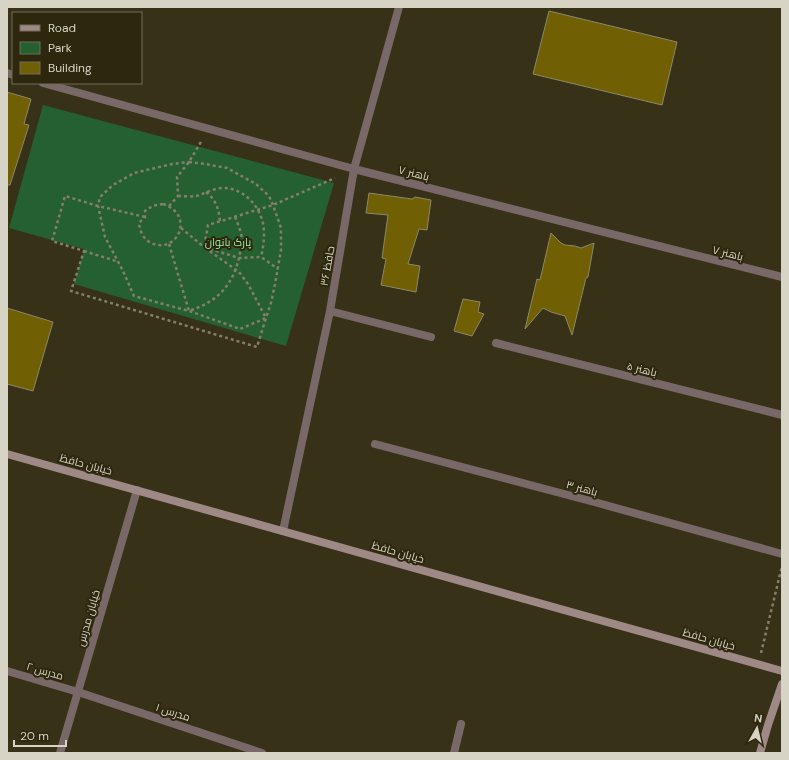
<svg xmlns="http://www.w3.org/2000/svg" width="789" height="760" viewBox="0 0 789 760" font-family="'DM Sans',Cairo,sans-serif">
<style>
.green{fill:#256031}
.building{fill:#706003;stroke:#8d886b}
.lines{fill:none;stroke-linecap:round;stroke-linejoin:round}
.path{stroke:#847f6b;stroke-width:2.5;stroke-dasharray:3 3;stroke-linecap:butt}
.minor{stroke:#786968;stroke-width:8}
.tertiary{stroke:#786968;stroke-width:8}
.secondary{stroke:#9f8987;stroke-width:8}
.labels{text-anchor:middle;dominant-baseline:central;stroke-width:4;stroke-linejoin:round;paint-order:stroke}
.street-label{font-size:11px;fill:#d7d4c5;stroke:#2d270e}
.park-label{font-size:11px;fill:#95eaa1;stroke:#2d270e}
</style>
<rect width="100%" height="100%" fill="#373118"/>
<path class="green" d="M43 105 334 183 286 346 74 284 84 249 9 228Z"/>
<path class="building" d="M549 11 677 42 662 105 533 74Z
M7 92 31 99 24 124 29 125 10 185H7Z
M369 193 412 199 415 197 431 200 427 230 419 229 408 264 420 266 416 292 381 285 386 259 382 258 388 215 366 213Z
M551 233 561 243 565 245 575 246 581 248 594 243 588 277 586 278 572 335 565 316 551 312 543 308 525 329 537 279 540 280Z
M463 299 480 302 478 312 484 314 472 336 454 331Z
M7 308 53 322 33 391 7 384Z"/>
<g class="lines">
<path class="path" d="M189 162 205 164 227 168 256 184 269 196 273 205 281 228V250L275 284 271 303 266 318 240 329 189 311 134 296 123 271 105 237 98 206 100 197 113 185 134 173 172 164Z
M206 192C216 200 219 209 220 222
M178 196C184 196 191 197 196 196 205 194 213 188 223 188 246 188 264 210 264 233 264 241 263 249 261 257
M163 204C196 215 177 255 151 243 143 239 140 231 139 223L145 217V211C151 206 155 205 163 204Z
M169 206 178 196 177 177 189 162 202 140
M145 217 98 206 65 196 52 241 84 251 71 291 257 347 266 318 248 284 239 272 204 247 208 225 273 205 335 178
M181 228 204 247 239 258 261 257 278 269
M169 244 189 311C219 301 234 284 240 253 240 249 242 245 242 241 242 233 238 224 235 217
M84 251 116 261
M761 653 782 566"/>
<path class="minor" d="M7 73 13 75
M43 83 354 169 782 277
M330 311 431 337
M496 343 782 415
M375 444 598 503 782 554
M283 531 330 311 354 169 399 7
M7 671 78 692 262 753
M454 753 461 724"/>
<path class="tertiary" d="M60 753 137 490"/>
<path class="secondary" d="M7 454 782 671
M760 753 768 725 782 684"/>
</g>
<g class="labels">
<g class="street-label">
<text transform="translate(414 173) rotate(14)">باهنر ۷</text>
<text transform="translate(728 253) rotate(14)">باهنر ۷</text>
<text transform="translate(327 266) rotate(-80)">حافظ ۳۶</text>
<text transform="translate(642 369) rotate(14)">باهنر ۵</text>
<text transform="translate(86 464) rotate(15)">خیابان حافظ</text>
<text transform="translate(582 488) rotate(15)">باهنر ۳</text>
<text transform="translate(398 552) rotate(16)">خیابان حافظ</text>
<text transform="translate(88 618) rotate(-74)">خیابان مدرس</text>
<text transform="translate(709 639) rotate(16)">خیابان حافظ</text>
<text transform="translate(45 671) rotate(16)">مدرس ۲</text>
<text transform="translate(173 712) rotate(18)">مدرس ۱</text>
</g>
<g class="park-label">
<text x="228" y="242">پارک بانوان</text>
</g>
</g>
<rect width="789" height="760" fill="none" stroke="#d7d4c5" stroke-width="16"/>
<rect x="12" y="12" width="130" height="72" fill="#2d270e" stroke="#716c57"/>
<rect x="20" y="25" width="20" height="6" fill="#9f8987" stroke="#716c57"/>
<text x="48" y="32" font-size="12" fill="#d7d4c5">Road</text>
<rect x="20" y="42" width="20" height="12" fill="#256031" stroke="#716c57"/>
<text x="48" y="52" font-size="12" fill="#d7d4c5">Park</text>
<rect x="20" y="62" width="20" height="12" fill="#706003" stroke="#716c57"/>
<text x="48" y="72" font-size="12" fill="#d7d4c5">Building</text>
<g transform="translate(757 728) rotate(8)" stroke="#2d270e" stroke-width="3" paint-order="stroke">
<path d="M0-3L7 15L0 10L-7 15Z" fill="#d7d4c5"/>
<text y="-6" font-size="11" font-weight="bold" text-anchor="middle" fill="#d7d4c5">N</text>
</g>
<path d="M14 740v6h52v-6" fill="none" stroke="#d7d4c5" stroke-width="2"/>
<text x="20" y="740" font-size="12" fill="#d7d4c5" stroke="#2d270e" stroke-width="3" paint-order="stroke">20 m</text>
</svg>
